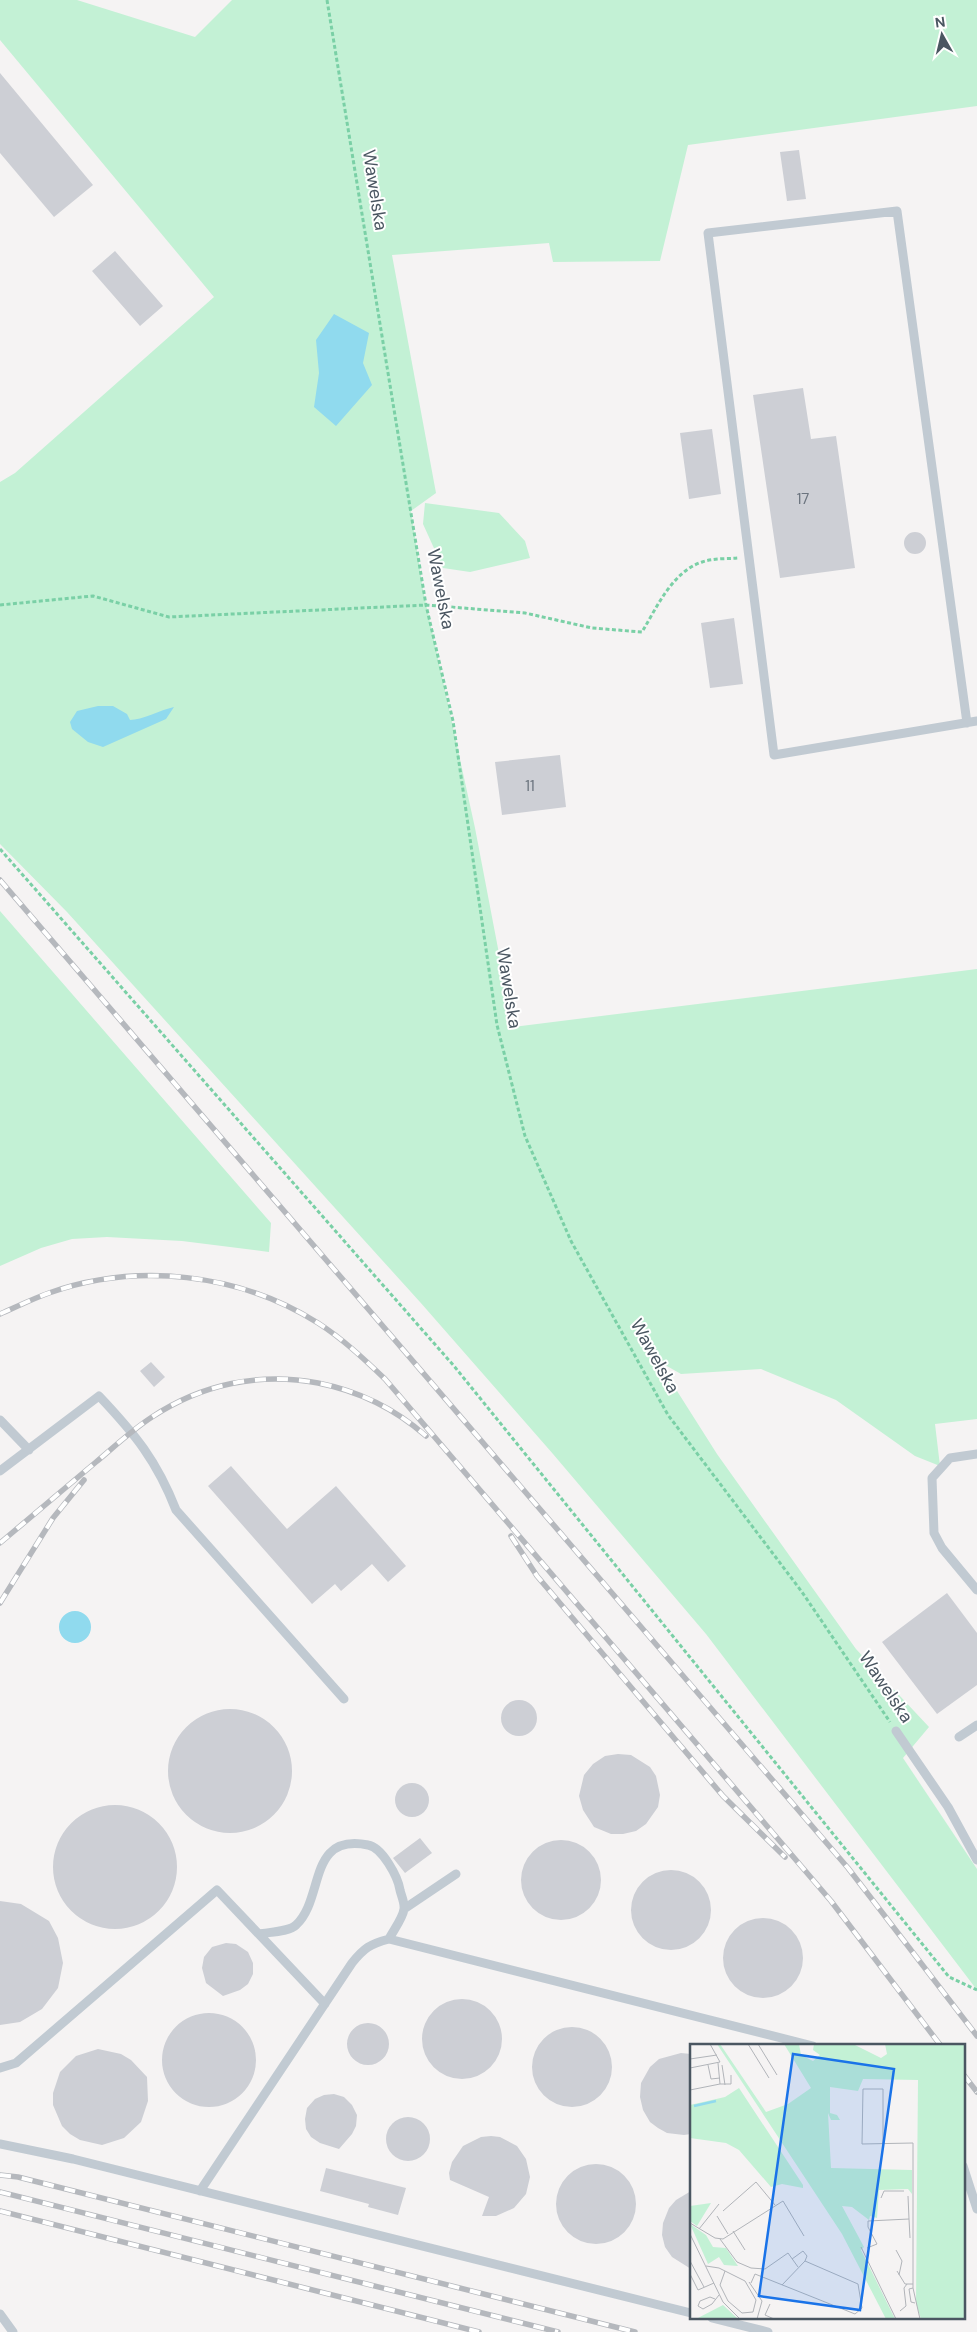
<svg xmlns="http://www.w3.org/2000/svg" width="977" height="2332" viewBox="0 0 977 2332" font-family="'DM Sans',sans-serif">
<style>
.green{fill:#c3f1d5}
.water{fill:#90daee}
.building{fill:#cdcfd5}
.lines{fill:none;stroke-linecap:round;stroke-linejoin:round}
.path{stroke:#7ad0a6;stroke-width:3;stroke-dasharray:4 2.5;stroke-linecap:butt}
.lane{stroke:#c1cad2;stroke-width:9}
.rail-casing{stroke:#b5b8bd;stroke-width:5.5}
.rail{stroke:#fff;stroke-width:4;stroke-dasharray:11;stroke-linecap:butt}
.labels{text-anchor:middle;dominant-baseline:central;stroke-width:4;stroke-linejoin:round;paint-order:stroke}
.number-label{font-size:15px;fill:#6b747e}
.street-label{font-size:18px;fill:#4a5661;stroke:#fff}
.inset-river{fill:none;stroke:#90daee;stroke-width:2.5}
.inset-road{fill:none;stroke:#b1b4b9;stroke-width:1}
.view{fill:#1a73e8;fill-opacity:0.15;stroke:#1a73e8;stroke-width:2.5}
.inset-edge{fill:none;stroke:#4a5661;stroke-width:2.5}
</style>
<rect width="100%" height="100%" fill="#f5f3f3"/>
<path class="green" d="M0 0H77L195 37 232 0H977V106L688 145 660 261 553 262 549 243 392 255 436 493 411 511 423 590 475 828 513 1027 977 969V1419L935 1424 940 1466 915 1456 836 1400 761 1369 681 1374 658 1361 717 1454 856 1649 929 1727 903 1758 977 1869V1990L706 1634 553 1454 420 1302 67 912 0 844V482L15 473 214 297 0 40Z
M425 503 499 513 525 541 530 558 470 572 443 568 423 524Z
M0 911 271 1223 269 1252 182 1241 107 1237 72 1239 41 1248 0 1266Z"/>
<path class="water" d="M334 314 369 333 363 363 372 385 336 426 314 407 319 373 316 340Z
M98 706H113L127 714 130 720C142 720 160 710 174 707L166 719 103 747 88 742 72 729 70 722 77 711Z
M59 1627a16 16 0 1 1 32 0a16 16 0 1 1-32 0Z"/>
<path class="building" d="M0 73 93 185 54 217 0 153Z
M799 150 806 199 787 201 780 152Z
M115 251 163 306 140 326 92 271Z
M803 388 811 439 836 436 855 568 780 578 753 395Z
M712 429 721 494 689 499 680 433Z
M904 543a11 11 0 1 1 22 0a11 11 0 1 1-22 0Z
M734 618 743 684 710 688 701 623Z
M560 755 566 807 502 815 495 762Z
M151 1362 165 1377 154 1387 140 1371Z
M231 1466 287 1529 336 1486 406 1566 388 1582 372 1564 341 1591 335 1584 312 1604 208 1486Z
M947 1593 977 1633V1685L937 1714 882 1642Z
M501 1718a18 18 0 1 1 36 0a18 18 0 1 1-36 0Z
M168 1771a62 62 0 1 1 124 0a62 62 0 1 1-124 0Z
M618 1754 631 1755 650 1767 656 1776 660 1795 658 1807 646 1824 636 1831 623 1834H611L594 1827 583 1810 579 1796 584 1775 593 1764 605 1756Z
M395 1800a17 17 0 1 1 34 0a17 17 0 1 1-34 0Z
M53 1867a62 62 0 1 1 124 0a62 62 0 1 1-124 0Z
M420 1838 432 1853 405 1873 393 1858Z
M521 1880a40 40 0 1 1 80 0a40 40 0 1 1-80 0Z
M631 1910a40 40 0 1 1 80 0a40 40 0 1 1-80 0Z
M0 1901 21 1904 49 1921 58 1938 63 1963 58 1988 42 2009 20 2022 0 2025Z
M723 1958a40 40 0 1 1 80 0a40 40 0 1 1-80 0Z
M226 1943 236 1944 248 1952 253 1963V1974L248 1984 240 1990 223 1996 206 1983 202 1968 204 1957 212 1947Z
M422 2039a40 40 0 1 1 80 0a40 40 0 1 1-80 0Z
M162 2060a47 47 0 1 1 94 0a47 47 0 1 1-94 0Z
M347 2044a21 21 0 1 1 42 0a21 21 0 1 1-42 0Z
M532 2067a40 40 0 1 1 80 0a40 40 0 1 1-80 0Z
M98 2049 121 2054 131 2060 147 2077 148 2101 141 2122 124 2138 102 2145 80 2140 70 2134 62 2126 53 2105V2093L60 2072 76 2056Z
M681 2053 691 2054V2134L684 2135 667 2133 658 2128 650 2122 643 2110 640 2097 641 2083 650 2067 659 2059Z
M334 2094 344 2097 352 2105 357 2115 356 2126 352 2134 339 2149 320 2143 311 2137 306 2129 305 2119 307 2108 315 2099 324 2095Z
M386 2139a22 22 0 1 1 44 0a22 22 0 1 1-44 0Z
M491 2136 500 2137 517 2146 526 2159 530 2177 526 2194 514 2208 496 2216H482L489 2197 450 2180 449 2173 452 2162 463 2146 481 2137Z
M556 2204a40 40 0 1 1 80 0a40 40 0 1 1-80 0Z
M326 2168 406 2188 398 2215 368 2207 369 2204 320 2191Z
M691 2191V2269L672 2257 665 2247 662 2235 663 2223 669 2208 676 2200Z"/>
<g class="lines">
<path class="path" d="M327 0 426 605 453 721 497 1025 525 1136 571 1241 668 1415 802 1592 890 1722
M0 605 93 596 169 617 426 605 525 613 592 628 642 632C657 607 672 572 702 562 713 558 727 559 738 558
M0 849 454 1366 949 1977 977 1990"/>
<path class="lane" d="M967 723 897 211 708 233 774 755 977 721
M0 1420 29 1450
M977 1454 950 1458 932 1478 934 1533 942 1548 977 1590
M0 1471 99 1396C135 1434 157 1461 176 1510L344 1699
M896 1731 948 1807 977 1860
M959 1737 977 1725
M404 1909 456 1874
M259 1934C269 1932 289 1932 296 1925 325 1898 307 1833 368 1845 382 1847 398 1877 400 1890 401 1895 405 1903 404 1909 403 1918 393 1931 389 1939
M0 2068 16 2063 217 1890 325 2004
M0 2144 73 2159 691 2313
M963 2166 977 2209
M200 2191 352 1963C364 1948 370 1944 389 1939L813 2046
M0 2314 13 2332
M712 2318 768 2332"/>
<g class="rail-casing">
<path id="rail" d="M0 880 848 1868 977 2036
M0 1314C16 1307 32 1299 49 1293 137 1262 239 1273 318 1323 343 1339 364 1359 385 1379L831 1901 941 2046
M511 1536 537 1576 723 1796 785 1857
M0 1543C32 1516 64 1489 96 1462 114 1447 132 1430 152 1417 202 1384 259 1372 318 1383 359 1391 394 1408 426 1436
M0 1603 53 1518 84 1480
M963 2074 977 2092
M0 2175 18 2177 635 2332
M0 2192 558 2332
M0 2211 479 2332"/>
</g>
<use href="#rail" class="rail"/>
</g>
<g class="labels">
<g class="number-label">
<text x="803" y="499">17</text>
<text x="530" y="786">11</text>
</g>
<g class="street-label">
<text transform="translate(375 190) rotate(81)">Wawelska</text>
<text transform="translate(441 589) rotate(79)">Wawelska</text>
<text transform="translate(509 988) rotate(81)">Wawelska</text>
<text transform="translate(655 1356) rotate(61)">Wawelska</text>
<text transform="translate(886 1687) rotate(56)">Wawelska</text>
</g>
</g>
<g transform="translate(690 2044)">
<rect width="275" height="275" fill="#f5f3f3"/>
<path d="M27 0H30L76 68 98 60 121 44 94 0H109L111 11 123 17 130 11 123 6 124 0H163L191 14 197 10 195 0H275V275H231L226 259 228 36 173 35 168 47 140 43V69L147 71 150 76H141L138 69 141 124 222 126V150L218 145 189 146 187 174 180 172 179 176 162 163 152 162 174 203 171 206 205 275H196L152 190ZM49 44 113 141V144L92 140 81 143 49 106 36 99 0 94V61L35 53ZM21 159 7 182 0 177V162ZM0 180 16 191 23 203 36 204 48 222 34 221 29 213 18 220ZM33 261 48 275H6Z" fill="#c3f1d5"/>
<path class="inset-river" d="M4 62 26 57"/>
<path class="inset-road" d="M58 0 79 34M68 0 87 31M0 15 27 11M18 21 21 35 30 34M32 21 35 41M0 24 30 18 20 0M30 40H41V31M0 46 30 40 28 19M193 99V45H173L172 100 223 99V244L230 275M191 154 194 147H214M33 167 66 138 85 161M27 172 38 190M219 175 220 194M0 179 25 194 33 195 93 157 114 192M9 185 29 160M43 187 55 206M0 190 33 258 50 275M30 195 47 218 61 224 75 225 98 209 108 223M171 203 206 275M177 204 187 200 178 183V177L219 175 218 152M206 206 212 217 209 231M102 215 113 207 117 212 115 217M0 217 14 243M16 222 29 224 55 237 66 256 63 268 52 269 38 257 30 241 35 227M207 227 215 240H223M0 230 8 246 24 239M59 238 72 257 67 275M61 239 65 230 165 270 172 264 168 240 115 217 92 241M223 244 219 245 221 258 225 259M25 255 20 253 10 257 8 262 13 265 22 260 29 251M80 260 75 271 84 275M210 267 216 262 214 244 217 240"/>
<path class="view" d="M103 10 204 25 170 266 69 252Z"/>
<rect width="275" height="275" class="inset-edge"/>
</g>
<g transform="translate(942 35) rotate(352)" stroke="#ffffff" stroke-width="4" paint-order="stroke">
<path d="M0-4L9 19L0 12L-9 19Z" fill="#4a5661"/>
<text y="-8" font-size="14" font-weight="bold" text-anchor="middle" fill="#4a5661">N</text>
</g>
</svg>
